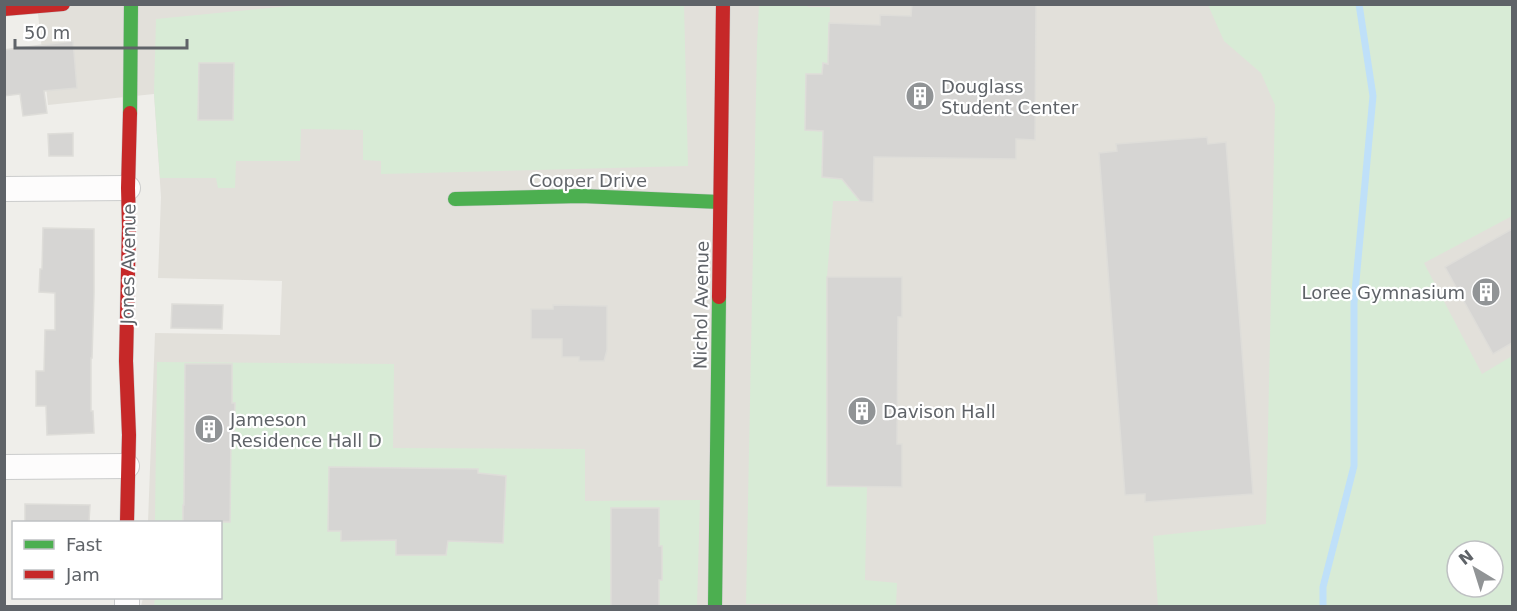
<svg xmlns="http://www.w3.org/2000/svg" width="1517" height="611" viewBox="0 0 1517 611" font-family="'DejaVu Sans',sans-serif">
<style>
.education{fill:#e2e0da;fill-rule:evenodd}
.green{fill:#d8ebd6;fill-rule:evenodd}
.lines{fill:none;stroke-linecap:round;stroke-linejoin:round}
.stream{stroke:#bfe0f9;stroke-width:7}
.building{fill:#d6d5d3;stroke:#deddd9;stroke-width:1.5}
.street-casing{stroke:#cbcccc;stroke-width:26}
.fast-casing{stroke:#cacacb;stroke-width:15}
.jam-casing{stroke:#cacacb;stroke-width:15}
.street{stroke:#fdfcfc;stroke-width:24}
.fast{stroke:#4caf50;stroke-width:14}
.jam{stroke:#c62828;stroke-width:14}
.labels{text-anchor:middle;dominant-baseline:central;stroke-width:4.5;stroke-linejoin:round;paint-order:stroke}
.poi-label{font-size:18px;fill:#5f6368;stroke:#fff;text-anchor:start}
.street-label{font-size:18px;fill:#5f6368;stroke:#fff}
</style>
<rect width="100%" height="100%" fill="#efeeea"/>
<path class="education" d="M37 5H1512V606H141L143 598H220V522H148L155 333 280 335 282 281 158 278 161 197 154 94 48 105ZM1457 551H1493V587H1457Z"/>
<path class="green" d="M310 4 684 5 688 166 381 174V161L363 160V130L301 129 300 161H236L235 188H218L216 178H160L154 93 156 19Z
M806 4 808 7H830L828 64H823L822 74 806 75 805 130 823 131 822 177 842 179 860 201H833L827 277V486H867L865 580 897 583 896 605 746 604 757 45 759 5Z
M1208 5H1512V216L1424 263 1482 374 1512 356V606H1158L1153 536 1266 524 1275 105 1261 73 1224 41ZM1457 551H1493V587H1457Z
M157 362 394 364 393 448 585 449V501L700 500 697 606H154L155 598H220V522H155Z"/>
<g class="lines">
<path class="stream" d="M1323 606V587L1354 466V303L1373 96 1359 4"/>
</g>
<path class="building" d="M912 4H1036L1035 140 1016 139V159L874 157 873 202 860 201 842 179 822 177 823 131 805 130 806 74H822L823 63 828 64 829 23 880 25V15L911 16Z
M73 41 77 88 44 91 47 113 23 116 20 94 4 96V50Z
M199 63H234L233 120H198Z
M73 133V156H49L48 134Z
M1207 137 1208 144 1226 142 1253 494 1145 502V494L1125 495 1099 153 1117 151 1116 144Z
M43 228 94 229V293L92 358H91V411H93L94 433 47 435 46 406H36V371H44L45 330H55V293L39 292 40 269H42Z
M1512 229V343L1493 354 1445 267Z
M827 277H902V317H898L897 444H902V487L827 486Z
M172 304 223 305 222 329 171 328Z
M553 305 607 306V350L604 361H579V357H562V339H531V309H553Z
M185 364H232V403H235L234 436H231L230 522H183V505H184Z
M329 467 478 469V473L506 476 503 543 448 541 446 555H396V540L341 541V531H328Z
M25 504 90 505 89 522H25Z
M611 508H659V546H662V580H659V606H611Z"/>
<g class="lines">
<g class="street-casing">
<path id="street" d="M4 189 128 188
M4 467 127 466
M127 606V598"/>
</g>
<g class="fast-casing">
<path id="fast" d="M130 113 131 4
M455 199 581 196 720 202
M715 606 719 297"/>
</g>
<g class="jam-casing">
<path id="jam" d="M4 9 63 4
M719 297 723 4
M127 522 129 435 126 361 129 226 128 188 130 113"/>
</g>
<use href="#street" class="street"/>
<use href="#fast" class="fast"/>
<use href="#jam" class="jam"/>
</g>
<defs>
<g id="building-disc" transform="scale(1.5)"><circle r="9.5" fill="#919496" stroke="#fff"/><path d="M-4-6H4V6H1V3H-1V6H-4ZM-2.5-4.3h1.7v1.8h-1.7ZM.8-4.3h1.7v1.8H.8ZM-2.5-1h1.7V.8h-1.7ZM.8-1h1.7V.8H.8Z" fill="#fff"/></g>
</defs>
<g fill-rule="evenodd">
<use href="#building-disc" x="920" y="96"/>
<use href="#building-disc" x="1486" y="292"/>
<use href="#building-disc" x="862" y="411"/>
<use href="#building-disc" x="209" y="429"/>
</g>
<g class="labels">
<g class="poi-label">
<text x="941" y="86">Douglass<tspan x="941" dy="21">Student Center</tspan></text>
<text x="1465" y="292" text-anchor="end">Loree Gymnasium</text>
<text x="883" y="411">Davison Hall</text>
<text x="230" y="419">Jameson<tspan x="230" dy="21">Residence Hall D</tspan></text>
</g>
<g class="street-label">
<text x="588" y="180">Cooper Drive</text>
<text transform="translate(128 264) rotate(-89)">Jones Avenue</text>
<text transform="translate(701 305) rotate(-89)">Nichol Avenue</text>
</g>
</g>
<rect width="1517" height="611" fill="none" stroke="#5f6368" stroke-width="12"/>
<rect x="12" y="521" width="210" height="78" fill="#ffffff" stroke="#bfc1c3" stroke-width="1.5"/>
<rect x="24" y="540" width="30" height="9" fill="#4caf50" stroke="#bfc1c3" stroke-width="1.5"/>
<text x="66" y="551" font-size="18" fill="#5f6368">Fast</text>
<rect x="24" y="570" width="30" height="9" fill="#c62828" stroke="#bfc1c3" stroke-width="1.5"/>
<text x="66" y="581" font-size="18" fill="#5f6368">Jam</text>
<g transform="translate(1475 569) rotate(322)"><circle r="28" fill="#ffffff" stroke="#bfc1c3" stroke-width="1.5"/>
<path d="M0-4.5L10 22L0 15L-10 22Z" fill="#919496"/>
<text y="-9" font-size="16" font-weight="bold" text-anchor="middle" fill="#5f6368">N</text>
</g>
<path d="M15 39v9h172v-9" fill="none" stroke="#5f6368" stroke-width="3"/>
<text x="24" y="39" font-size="18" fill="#5f6368" stroke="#ffffff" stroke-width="4.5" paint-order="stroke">50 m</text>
</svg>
